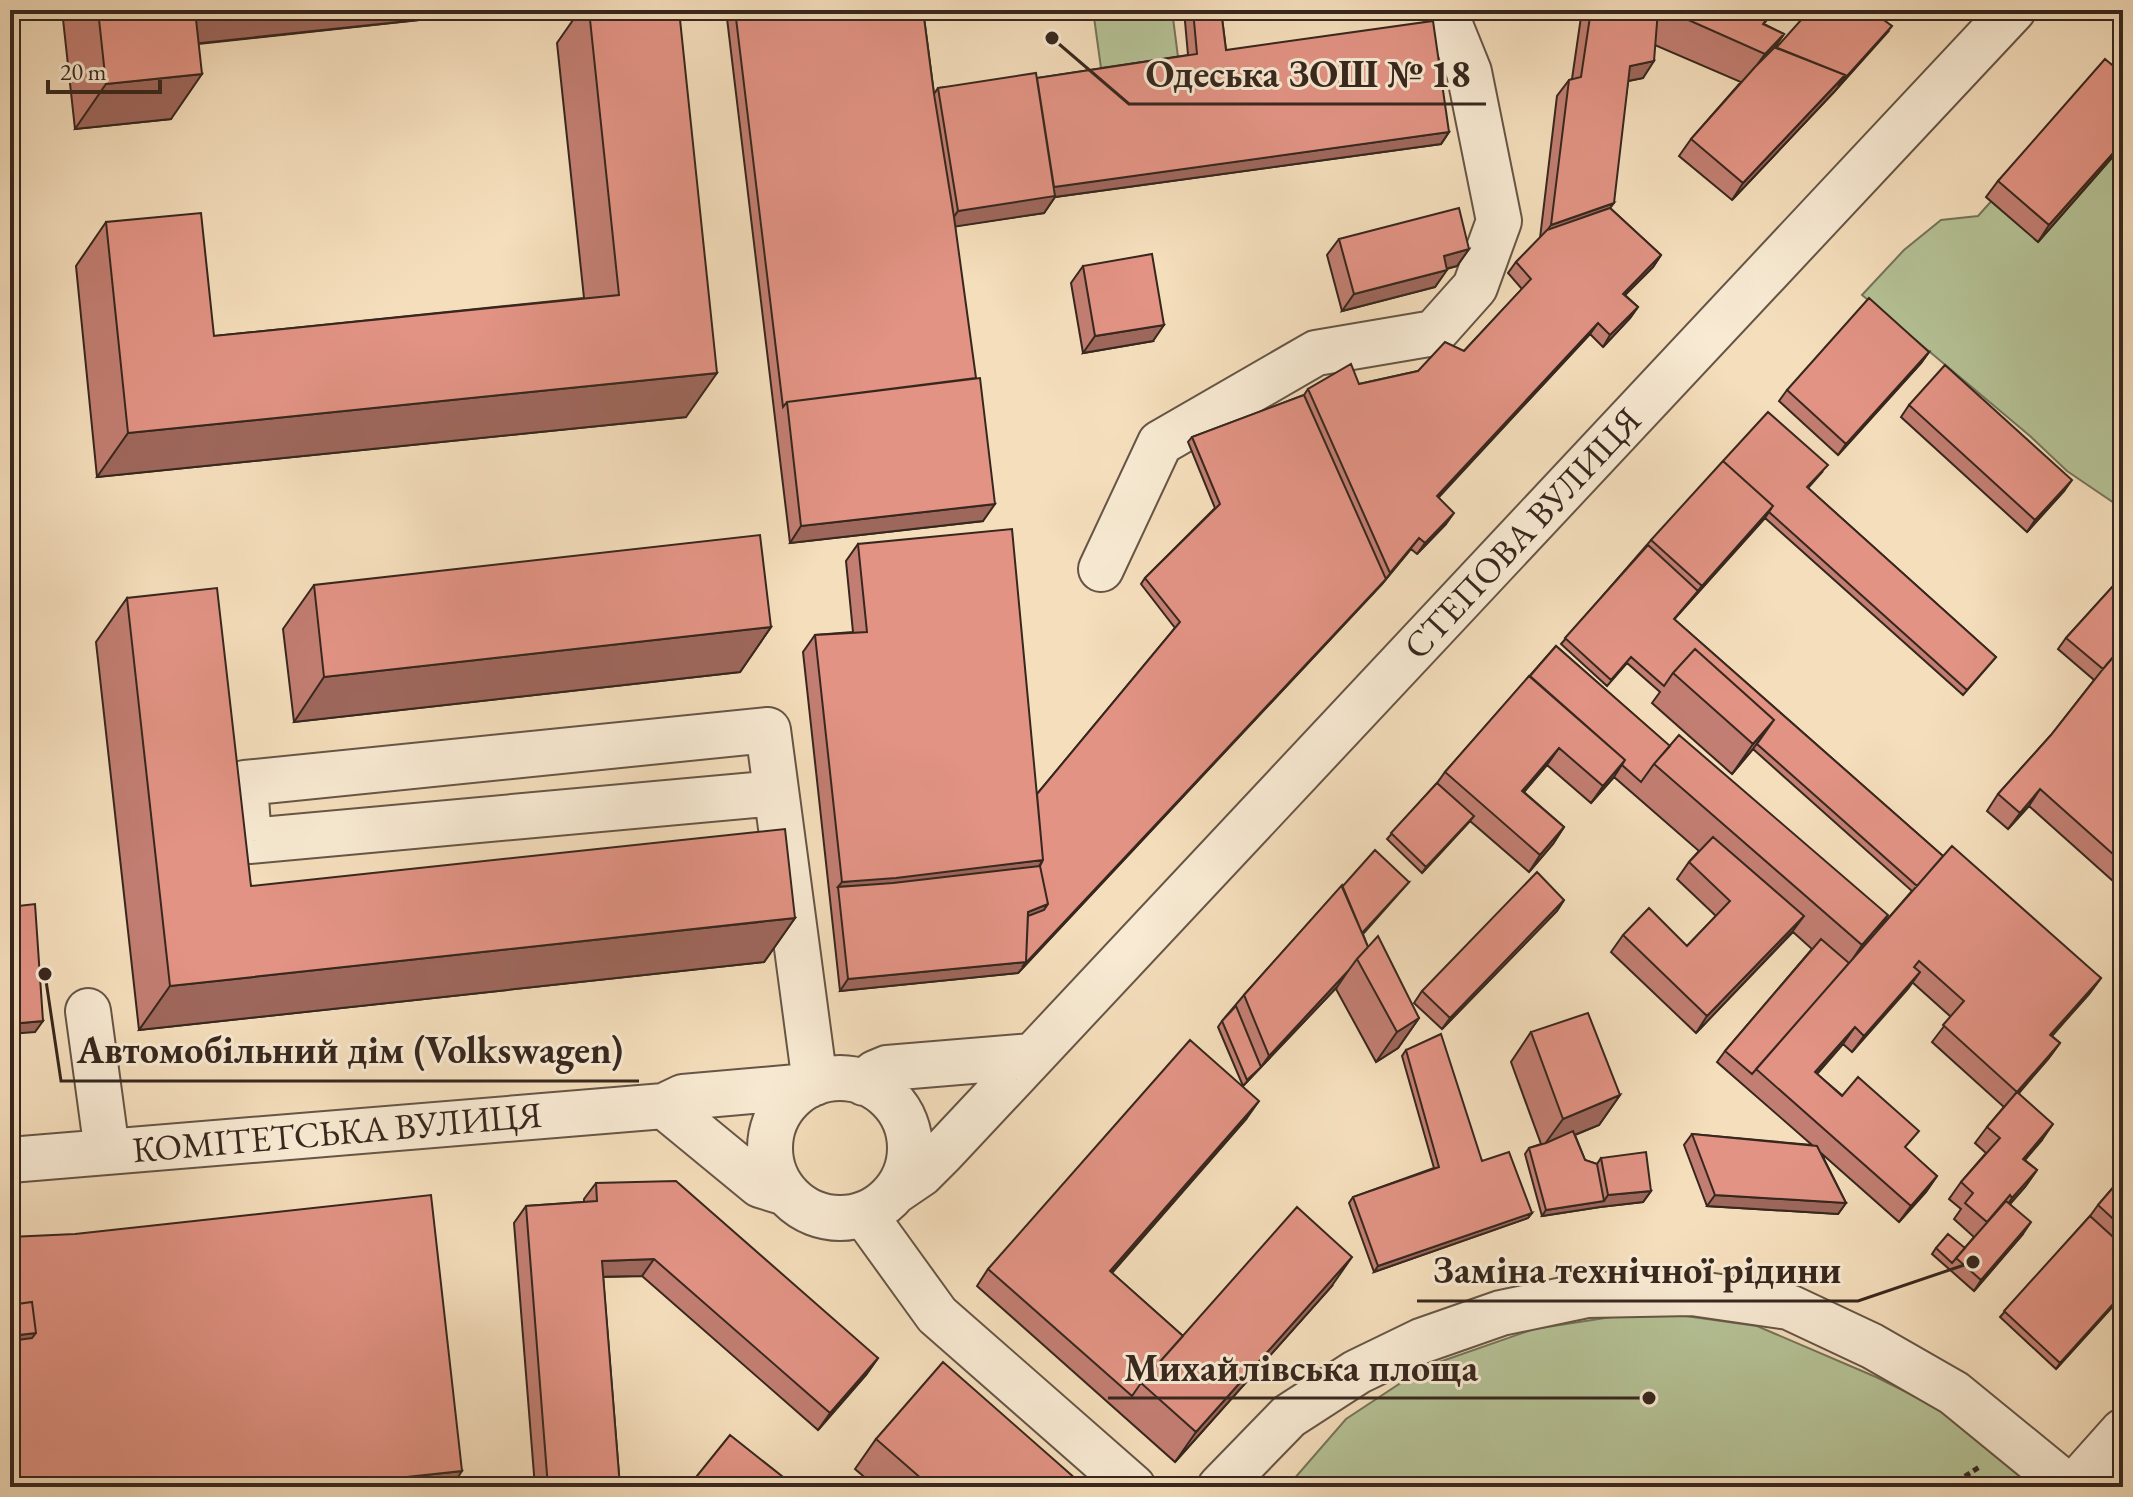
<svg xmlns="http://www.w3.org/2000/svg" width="2133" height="1497" viewBox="0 0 2133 1497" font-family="'EB Garamond',serif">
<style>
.green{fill:#b5c296;stroke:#76745a;stroke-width:2}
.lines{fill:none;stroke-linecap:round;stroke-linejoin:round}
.minor-casing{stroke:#665546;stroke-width:48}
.path{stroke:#37271e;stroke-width:5;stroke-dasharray:6 4;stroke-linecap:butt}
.minor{stroke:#f8ead3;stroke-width:44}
.wall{fill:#c27e72;stroke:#37271e;stroke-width:2}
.shaded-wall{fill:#9e675c;stroke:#37271e;stroke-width:2}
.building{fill:#e29384;stroke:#37271e;stroke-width:2}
.labels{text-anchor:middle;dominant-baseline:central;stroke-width:6;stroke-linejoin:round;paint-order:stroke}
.street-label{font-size:36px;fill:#37271e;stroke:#f8ead3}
.leader{fill:none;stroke:#37271e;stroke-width:3}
.callout-dot{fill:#37271e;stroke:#f8ead3;stroke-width:3}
.callout-label{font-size:38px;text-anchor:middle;font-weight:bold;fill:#37271e;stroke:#f8ead3;stroke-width:6;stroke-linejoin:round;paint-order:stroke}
</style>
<rect width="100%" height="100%" fill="#f5debc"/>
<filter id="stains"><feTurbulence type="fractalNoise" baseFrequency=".0025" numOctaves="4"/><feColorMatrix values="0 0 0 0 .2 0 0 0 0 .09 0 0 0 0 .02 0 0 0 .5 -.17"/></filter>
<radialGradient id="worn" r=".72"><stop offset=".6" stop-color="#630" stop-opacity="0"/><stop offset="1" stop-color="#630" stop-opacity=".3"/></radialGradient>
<path class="green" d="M1093 10H1172L1178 57 1101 68Z
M2096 100 2123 155V509L2067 471 2030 436 1862 295 1904 250 1941 220 1978 216 2004 187Z
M1650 1311 1757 1326 1876 1377 1977 1427 2043 1487H1287L1346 1419 1425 1367 1534 1329Z"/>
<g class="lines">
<g class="minor-casing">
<path id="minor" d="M1101 569 1160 443 1316 353 1434 333 1475 287 1499 221 1469 72 1444 10
M776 793 249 841 245 783 768 730 815 1083
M88 1011 107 1151
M770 1148a70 70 0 1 1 140 0a70 70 0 1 1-140 0Z
M864 1083 875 1073 887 1068 1031 1056
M664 1106 760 1185 786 1193
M10 1160 664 1106 683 1097 808 1086
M896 1191 921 1174 942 1153 2013 10
M864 1214 937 1315 1133 1487
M1220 1487 1289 1416 1357 1372 1421 1341 1501 1313 1587 1295 1692 1293 1789 1307 1872 1346 1954 1393 2069 1487
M2073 1487 2123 1431"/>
</g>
<path class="path" d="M1948 1487 1981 1466"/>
<use href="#minor" class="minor"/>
</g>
<path class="wall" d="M62 10H461L456 16 198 44 171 119 75 129Z
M580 10H679L686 417 97 477 76 266 106 222 214 336 584 298 557 43Z
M726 10H923L934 94 938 88 1037 78 1188 55 1184 10H1221L1226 50 1449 132 1441 144 1055 197 1044 213 955 226 983 521 790 543Z
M1582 10H1774L1764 24 1784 34 1775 47 1776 48 1888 32 1834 92 1732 200 1679 156 1691 139 1741 82 1655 45 1643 78 1628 81 1610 208 1661 255 1653 267 1625 295 1638 307 1630 318 1603 347 1590 334 1439 497 1446 524 1417 554 1411 549 1382 584 1018 973 840 991 803 652 815 635 853 632 846 561 858 544 1037 794 1175 628 1141 584 1145 578 1215 508 1188 442 1192 437 1304 395 1308 389 1359 384 1418 371 1464 351 1522 289 1508 273 1516 262 1540 238 1557 96 1569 80 1572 79Z
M2123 74V145L2038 242 1986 197 1998 181Z
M1339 239 1469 249 1457 266 1447 269 1435 287 1342 311 1327 255Z
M1083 266 1153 341 1083 353 1071 283Z
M1929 352 1921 363 1838 455 1779 401 1787 390Z
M1909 405 2064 491 2027 532 1901 417Z
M1823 471 1808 488 1996 657 1963 695 1765 518 1674 619 1943 856 2101 978 2089 994 2052 1036 2060 1043 2048 1059 2019 1093 2042 1140 2025 1160 2037 1170 2025 1187 2010 1204 2023 1234 1974 1291 1932 1254 1936 1248H1965L1974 1237 1954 1219 1961 1209 1949 1199 1961 1182 1986 1153 1975 1143 1987 1127 2004 1107 1932 1042 1951 1017 1912 982 1852 1052 1843 1044 1817 1074 1937 1176 1926 1192 1899 1222 1821 1153 1846 1203 1838 1214 1707 1206 1684 1145 1692 1134 1812 1145 1717 1062 1725 1051 1812 949 1793 932 1696 1033 1611 952 1623 935 1687 946 1716 916 1677 879 1689 862 1699 851 1614 777 1591 803 1547 765 1524 792 1564 827 1553 844 1529 872 1470 821 1422 873 1387 839 1437 783 1445 772 1556 646 1878 930 1912 891 1753 749 1732 774 1652 703 1660 692 1627 663 1607 686 1561 644 1651 540Z
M2123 575V890L2029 806 2008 829 1987 811 1998 794 2051 735 2094 680 2058 649 2066 638Z
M314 585 771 627 740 672 294 722 283 629Z
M127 598 251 886 795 918 764 962 139 1030 96 642Z
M1409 882 1363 934 1368 947 1419 1018 1398 1048 1376 1062 1336 989 1337 987 1243 1086 1218 1027 1222 1021 1244 995 1342 886Z
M1564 900 1557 911 1442 1029 1414 1003 1422 991Z
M1531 1032 1620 1095 1599 1125 1575 1135 1585 1160 1597 1164 1601 1158 1651 1191 1643 1202 1600 1207 1542 1216 1525 1154 1529 1148 1541 1144 1511 1062Z
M1406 1050 1482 1161 1532 1213 1528 1218 1374 1272 1349 1203 1353 1197 1434 1168 1402 1056Z
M1247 1118 1112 1273 1183 1336 1331 1287 1175 1462 977 1286 988 1269Z
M2123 1176V1295L2056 1369 2000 1317 2090 1216 2098 1205Z
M596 1183 878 1358 866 1375 818 1430 642 1276 603 1277 620 1487H535L514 1223 526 1206 584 1202V1199Z
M876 1439 1085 1487H876L855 1469Z"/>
<path class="shaded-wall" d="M189 10H461L456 16 163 47Z
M1892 26 1834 92 1732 200 1743 183Z
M1784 34 1763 64 1744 83 1765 54Z
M1654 61 1643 78 1618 83 1630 66Z
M202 74 171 119 75 129 106 84Z
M1449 132 1441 144 1055 197 1044 213 946 228 958 211 1050 187Z
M2123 142V145L2038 242 2049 225Z
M1614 203 1602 219 1539 242 1551 225Z
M1469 249 1457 266 1432 272 1444 256Z
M1661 255 1653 267 1615 305 1623 294Z
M1447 270 1435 287 1342 311 1354 294Z
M1638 307 1630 318 1603 347 1610 335Z
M1598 323 1590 334 1429 507 1437 496Z
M1164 325 1153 341 1083 353 1095 336Z
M1929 352 1921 363 1838 455 1846 444Z
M717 373 686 417 97 477 128 433Z
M2072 480 2064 491 2027 532 2035 520Z
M995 504 983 521 790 543 801 526Z
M1773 506 1765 518 1670 624 1702 586Z
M1454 513 1446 524 1417 554 1425 543Z
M1419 538 1382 584 1018 973 840 991 848 979 1026 962 1386 579Z
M771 627 740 672 294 722 324 677Z
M1774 720 1753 749 1732 774 1753 744Z
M1559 748 1547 765 1510 808 1522 791Z
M1625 760 1614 777 1591 803 1603 786Z
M2040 789 2029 806 2008 829 2020 813Z
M1474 816 1469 822 1422 873 1426 867Z
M1564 827 1553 844 1529 872 1540 855Z
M1043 860 1032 877 838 887 842 882Z
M1564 900 1557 911 1442 1029 1450 1018Z
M1048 904 1040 916 1024 922 1028 912Z
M1888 915 1868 945 1850 963 1862 945Z
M1804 916 1792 932 1696 1033 1707 1016Z
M795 918 764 962 139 1030 170 986Z
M1348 971 1337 987 1243 1086 1261 1067 1269 1056Z
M1920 972 1908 989 1852 1052 1864 1036Z
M2101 978 2089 994 2038 1051 2050 1035Z
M1419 1018 1398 1048 1376 1062 1397 1032Z
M43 1021 35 1032 10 1034V1024Z
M1855 1027 1843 1044 1803 1089 1815 1072Z
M2060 1043 2048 1059 2005 1108 2017 1092Z
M1620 1095 1599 1125 1542 1148 1563 1119Z
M1259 1101 1247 1118 1098 1288 1110 1271Z
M2053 1124 2042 1140 2011 1175 2023 1159Z
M2037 1170 2025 1187 2001 1214 2012 1198Z
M1937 1176 1926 1192 1899 1222 1911 1206Z
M1651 1191 1643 1202 1600 1207 1542 1216 1546 1210 1604 1201 1608 1195Z
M1715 1195 1846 1203 1838 1214 1707 1206Z
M1532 1213 1528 1218 1374 1272 1378 1266Z
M2031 1222 2023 1234 1974 1291 1981 1280Z
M1352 1257 1331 1287 1175 1462 1196 1432Z
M654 1259 642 1276 590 1277 602 1261Z
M2123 1293V1295L2056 1369 2060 1363Z
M36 1333 28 1344 10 1346V1336Z
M878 1358 866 1375 818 1430 830 1413Z
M462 1471 458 1477 364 1487H314Z"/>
<path class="building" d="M98 10H195L202 74 106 84Z
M589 10H679L717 373 128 433 106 222 201 213 214 336 619 295Z
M735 10H923L934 94 954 217 976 378 787 402 783 407Z
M1193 10H1221L1226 50 1433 21 1449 132 1054 187 1037 78 1197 54Z
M1591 10H1658L1654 61 1630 66 1614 203 1551 225 1569 80 1581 77Z
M1666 10H1773L1763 24 1784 34 1765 54Z
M1810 10H1870L1892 26 1838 86 1845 75 1776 48Z
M1775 47 1845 75 1743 183 1691 139 1755 67Z
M2105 59 2123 74V142L2049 225 1998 181Z
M1036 73 1055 196 958 211 938 88Z
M1459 208 1469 249 1444 256 1447 270 1354 294 1339 239Z
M1610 208 1661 255 1623 294 1638 307 1610 335 1598 323 1437 496 1454 513 1425 543 1419 538 1390 573 1308 389 1351 364 1359 384 1418 371 1445 342 1464 351 1531 279 1516 262 1547 230Z
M1152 254 1164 325 1095 336 1083 266Z
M10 258 14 304H10Z
M1869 298 1929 352 1846 444 1787 390Z
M1945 365 2072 480 2035 520 1909 405Z
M980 378 995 504 801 526 787 402Z
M1304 395 1386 579 1022 967 1026 962 1028 916 1044 910 1048 904 1040 866 1043 860 1037 794 1180 622 1145 578 1220 504 1192 437Z
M1768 412 1828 465 1807 487 1996 657 1967 690 1769 512 1773 506 1723 461Z
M1723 461 1773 506 1702 586 1651 540Z
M1012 529 1043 860 896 878 842 882 815 635 867 632 858 544Z
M760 535 771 627 324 677 314 585Z
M1648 545 1698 591 1674 619 1943 856 1917 886 1757 744 1774 720 1695 649 1673 673 1664 686 1631 657 1611 680 1565 638Z
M2123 575V646L2103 669 2066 638Z
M217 588 251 886 785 829 795 918 170 986 127 598Z
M1556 646 1670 746 1654 764 1641 782 1622 765 1625 760 1530 676Z
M2123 646V863L2040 789 2020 813 1998 794 2051 735 2107 664Z
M1695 649 1774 720 1753 744 1673 673Z
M1529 676 1625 760 1603 786 1559 748 1522 791 1564 827 1540 855 1445 772Z
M1679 735 1888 915 1862 945 1654 764Z
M1437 783 1474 816 1426 867 1391 833Z
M1713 837 1804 916 1707 1016 1623 935 1649 908 1687 946 1730 901 1689 862Z
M1952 846 2101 978 2050 1035 2060 1043 2017 1092 2053 1124 2023 1159 2037 1170 2012 1198 2010 1195 1987 1222 1965 1203 1973 1193 1961 1182 2000 1138 1987 1127 2017 1092 1943 1025 1964 1001 1919 961 1914 967 1920 972 1864 1036 1855 1027 1815 1072 1842 1096 1858 1077 1919 1131 1905 1147 1937 1176 1911 1206 1756 1069Z
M1375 850 1409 882 1362 933 1342 887Z
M1040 866 1048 904 1028 912 1026 962 848 979 838 887 893 883Z
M1537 872 1564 900 1450 1018 1422 991Z
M1342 885 1368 947 1357 959 1348 971 1269 1056 1244 995Z
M35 904 43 1021 10 1024V907Z
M1378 936 1419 1018 1397 1032 1357 959Z
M1821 939 1849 963 1752 1074 1725 1051Z
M1236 1006 1261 1067 1247 1080 1222 1021Z
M1588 1013 1620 1095 1563 1119 1531 1032Z
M1441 1034 1482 1161 1509 1152 1532 1213 1378 1266 1353 1197 1439 1167 1406 1050Z
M1190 1040 1259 1101 1110 1271 1183 1336 1141 1383 1132 1396 988 1269Z
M1573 1131 1585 1160 1597 1164 1604 1201 1546 1210 1529 1148 1546 1143Z
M1692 1134 1817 1146 1846 1203 1715 1195Z
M1646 1152 1651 1191 1608 1195 1601 1158Z
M2123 1176V1228L2098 1205Z
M676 1181 878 1358 830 1413 654 1259 602 1261 620 1487H548L526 1206 597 1201 596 1183Z
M431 1195 462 1471 314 1487H10V1341L32 1338 36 1333 32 1302 10 1305V1237L75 1234Z
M2006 1201 2031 1222 1981 1280 1956 1258Z
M1297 1207 1352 1257 1196 1432 1141 1383Z
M2090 1216 2123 1246V1293L2060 1363 2004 1311Z
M1948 1234 1965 1248 1952 1263 1936 1248Z
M32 1302 36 1333 10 1336V1305Z
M943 1362 1085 1487H931L876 1439Z
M730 1435 783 1477 775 1487H688Z"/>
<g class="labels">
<g class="street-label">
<text transform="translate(1522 533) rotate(-47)">СТЕПОВА ВУЛИЦЯ</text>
<text transform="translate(337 1132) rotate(-5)">КОМІТЕТСЬКА ВУЛИЦЯ</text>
</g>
</g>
<path class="leader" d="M1052 38L1129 104H1486M45 974L61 1081H639M1973 1262L1858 1301H1417M1649 1398L1494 1398H1108"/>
<g class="callout-dot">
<circle cx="1052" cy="38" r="8"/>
<circle cx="45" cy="974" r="8"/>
<circle cx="1973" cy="1262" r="8"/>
<circle cx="1649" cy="1398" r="8"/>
</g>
<g class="callout-label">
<text x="1308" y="87">Одеська ЗОШ № 18</text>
<text x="350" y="1063">Автомобільний дім (Volkswagen)</text>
<text x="1637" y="1283">Заміна технічної рідини</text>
<text x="1301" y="1381">Михайлівська площа</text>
</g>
<rect width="2133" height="1497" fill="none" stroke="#f5debc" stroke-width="40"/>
<rect x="12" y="12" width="2109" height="1473" fill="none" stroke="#37271e" stroke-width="4"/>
<rect x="20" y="20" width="2093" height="1457" fill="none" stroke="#37271e" stroke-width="2"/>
<path d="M48 80v12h112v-12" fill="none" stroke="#37271e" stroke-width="4"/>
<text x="60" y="80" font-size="24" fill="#37271e" stroke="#f8ead3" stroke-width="6" paint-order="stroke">20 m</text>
<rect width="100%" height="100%" filter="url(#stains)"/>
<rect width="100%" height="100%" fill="url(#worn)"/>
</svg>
